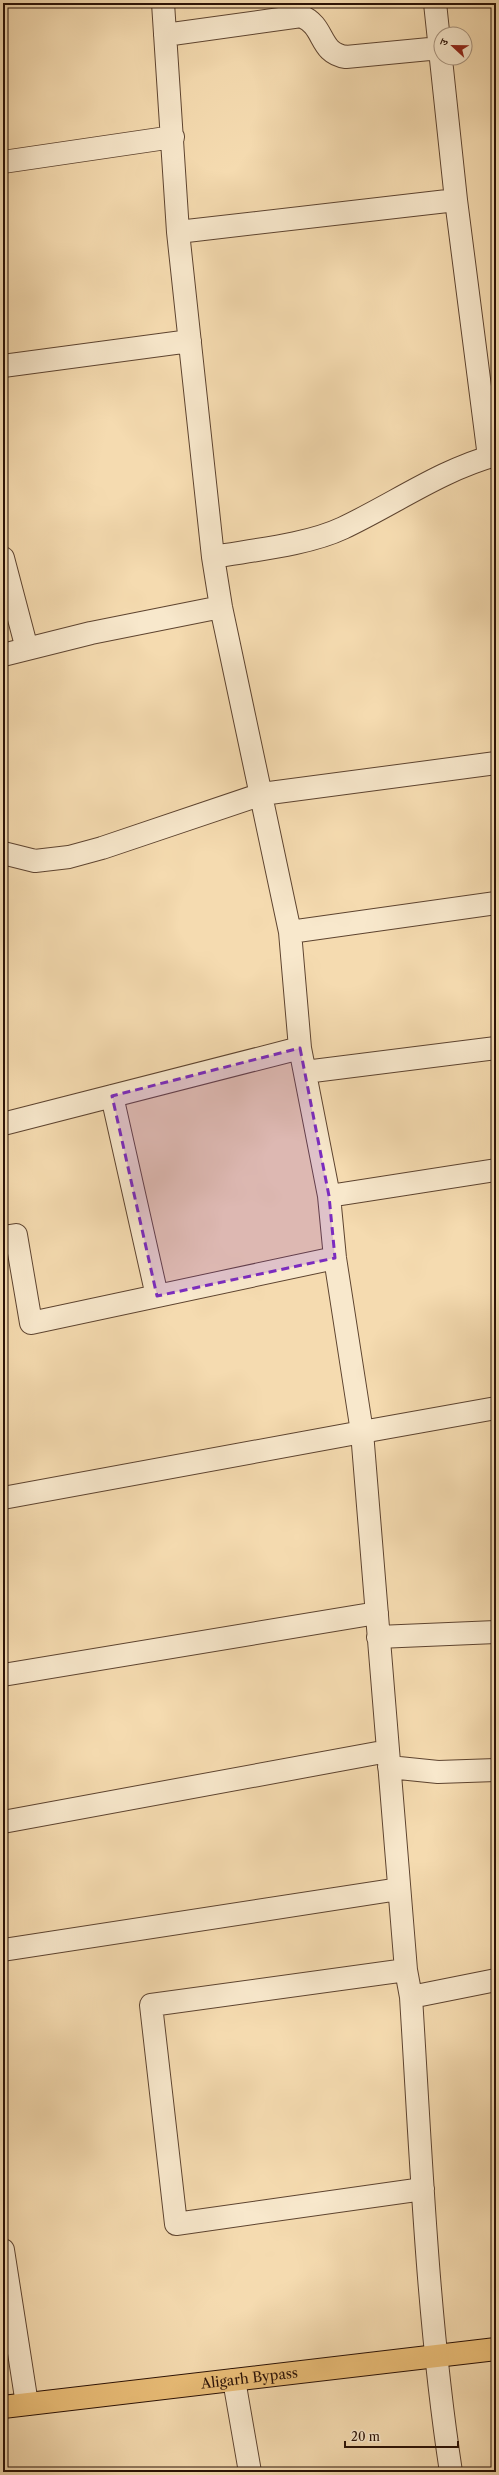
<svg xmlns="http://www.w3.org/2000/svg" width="499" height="2475" viewBox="0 0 499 2475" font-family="'Libre Caslon Text','Noto Serif Devanagari',serif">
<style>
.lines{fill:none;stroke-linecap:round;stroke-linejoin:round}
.minor-casing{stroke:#5e4430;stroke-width:24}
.highway-casing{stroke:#2b1206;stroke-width:24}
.minor{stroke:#f8e8cc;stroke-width:22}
.highway{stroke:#eabe78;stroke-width:22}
.marked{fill:#7b2cbf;fill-opacity:0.2;stroke:#7b2cbf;stroke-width:3;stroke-dasharray:8 5;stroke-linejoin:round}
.labels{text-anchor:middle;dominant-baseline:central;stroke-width:3;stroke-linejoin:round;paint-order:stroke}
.street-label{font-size:14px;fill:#2b1206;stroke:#f8e8cc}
</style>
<rect width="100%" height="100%" fill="#f5dbb0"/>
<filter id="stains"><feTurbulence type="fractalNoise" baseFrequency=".005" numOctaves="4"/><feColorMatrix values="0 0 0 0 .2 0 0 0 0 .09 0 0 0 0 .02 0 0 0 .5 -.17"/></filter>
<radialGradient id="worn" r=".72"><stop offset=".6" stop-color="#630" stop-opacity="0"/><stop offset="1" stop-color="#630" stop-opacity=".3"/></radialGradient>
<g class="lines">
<g class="minor-casing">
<path id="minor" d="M435 3 456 200 489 457
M165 35 301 16C326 26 318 53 346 57L440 48
M3 162 173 137
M178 232 456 200
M3 366 190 341
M213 557C253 550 307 545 343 528 394 504 441 470 496 455
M3 558 27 649
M3 655 91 633 221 607
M3 853 35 861 69 857 102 848 262 794 496 763
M290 932 496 903
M305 1072 496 1048
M112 1096 157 1296
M3 1124 300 1048
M329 1196 496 1170
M3 1237 16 1235 31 1323 335 1258
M3 1498 362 1432 335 1258 329 1196 300 1048 290 932 221 607 213 557 178 232 163 3
M378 1637 496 1632
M3 1675 377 1613
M389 1767 438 1772 496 1770
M3 1822 388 1751
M3 1950 399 1889
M406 1970 151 2005 176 2224 423 2189
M411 1997 496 1980
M3 2250 27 2404
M234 2380 250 2472
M451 2472C427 2315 421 2155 411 1997L406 1970 362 1432 496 1408"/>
</g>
<g class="highway-casing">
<g id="highway">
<path id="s1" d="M3 2407 496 2349"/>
</g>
</g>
<use href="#minor" class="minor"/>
<use href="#highway" class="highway"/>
</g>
<path class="marked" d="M300 1048 329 1196 335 1258 157 1296 112 1096Z"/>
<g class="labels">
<g class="street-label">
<text stroke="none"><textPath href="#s1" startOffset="248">Aligarh Bypass</textPath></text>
</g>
</g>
<rect width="499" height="2475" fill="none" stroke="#f5dbb0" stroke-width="16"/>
<rect x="4" y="4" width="491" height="2467" fill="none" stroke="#2b1206" stroke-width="2"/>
<rect x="8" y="8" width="483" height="2459" fill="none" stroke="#2b1206"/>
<g transform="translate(453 46) rotate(292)"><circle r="19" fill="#f8e8cc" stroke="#a6927d"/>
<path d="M0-3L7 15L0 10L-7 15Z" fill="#8f2418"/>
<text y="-6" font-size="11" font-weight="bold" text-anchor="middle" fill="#2b1206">उ</text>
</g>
<path d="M345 2441v6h113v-6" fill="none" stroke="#2b1206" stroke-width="2"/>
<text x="351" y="2441" font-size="12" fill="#2b1206" stroke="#f8e8cc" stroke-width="3" paint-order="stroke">20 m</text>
<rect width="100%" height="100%" filter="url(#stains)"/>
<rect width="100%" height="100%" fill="url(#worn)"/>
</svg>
